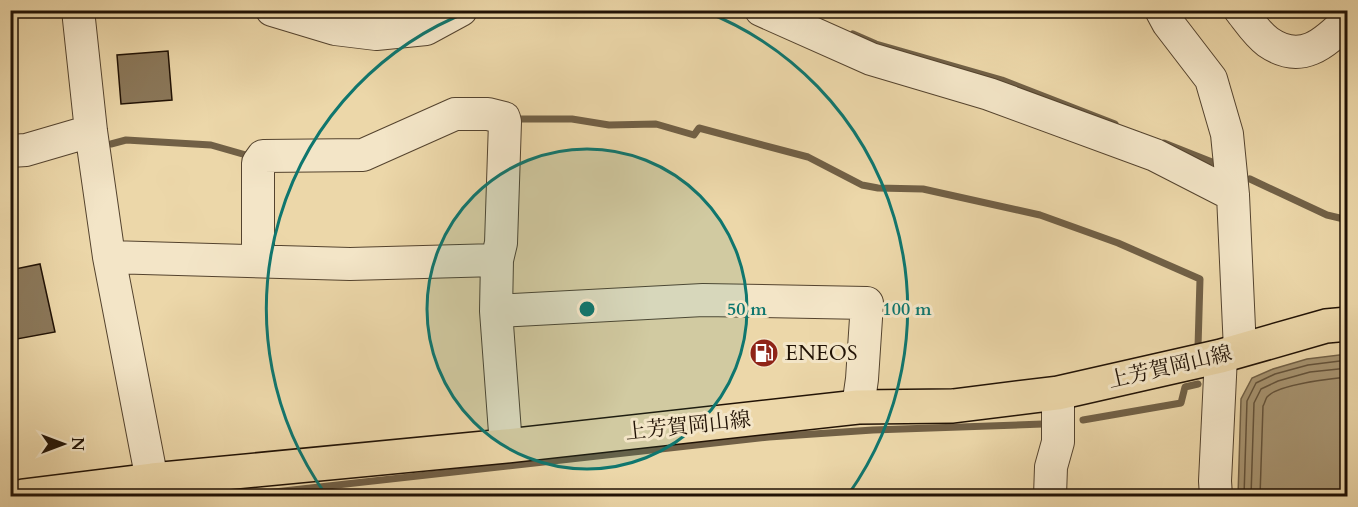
<svg xmlns="http://www.w3.org/2000/svg" width="1358" height="507" viewBox="0 0 1358 507" font-family="Cardo,'Noto Serif JP',serif">
<style>
.water{fill:#a79471;stroke:#716046;stroke-width:1.5}
.lines{fill:none;stroke-linecap:round;stroke-linejoin:round}
.shore{stroke:#64533b;stroke-width:1.5}
.stream{stroke:#716046;stroke-width:7}
.building{fill:#8b785a;stroke:#211205;stroke-width:1.5}
.minor-casing{stroke:#54432e;stroke-width:34}
.major-casing{stroke:#211205;stroke-width:36}
.minor{stroke:#f3e5c7;stroke-width:32}
.major{stroke:#ecd7a9;stroke-width:33}
.ring{fill:none;stroke:#0f766e;stroke-width:3}
.labels{text-anchor:middle;dominant-baseline:central;stroke-width:6;stroke-linejoin:round;paint-order:stroke}
.poi-label{font-size:21px;fill:#211205;stroke:#f3e5c7;text-anchor:start}
.street-label{font-size:21px;fill:#211205;stroke:#f3e5c7}
.centre{fill:#0f766e;stroke:#f3e5c7;stroke-width:3}
.ring-label{font-size:18px;text-anchor:middle;font-weight:bold;fill:#0f766e;stroke:#f3e5c7;stroke-width:6;stroke-linejoin:round;paint-order:stroke}
</style>
<rect width="100%" height="100%" fill="#ecd7a9"/>
<filter id="stains"><feTurbulence type="fractalNoise" baseFrequency=".00333" numOctaves="4"/><feColorMatrix values="0 0 0 0 .2 0 0 0 0 .09 0 0 0 0 .02 0 0 0 .5 -.17"/></filter>
<radialGradient id="worn" r=".72"><stop offset=".6" stop-color="#630" stop-opacity="0"/><stop offset="1" stop-color="#630" stop-opacity=".3"/></radialGradient>
<path class="water" d="M1347 354V496H1238L1241 399 1252 378 1273 369 1307 359Z"/>
<g class="lines">
<path class="shore" d="M1244 496 1247 401 1256 383 1275 374 1308 365 1348 360
M1251 496 1254 403 1261 389 1278 381 1310 372 1348 368
M1260 496 1263 406C1264 405 1266 398 1267 397 1278 384 1330 379 1348 377"/>
<path class="stream" d="M326 10 372 18 422 13 427 10
M853 34 876 44 1002 80 1115 124
M512 119H572L609 125 656 124 694 135 699 128 808 157 862 185 878 188 923 189 1040 215 1118 243 1200 279 1198 347
M1164 143 1212 162
M111 144 126 140 211 145 253 157
M1250 179 1327 215 1348 220
M1083 420 1181 403 1185 387 1198 384
M239 496 769 437 873 430 1043 424"/>
</g>
<path class="building" d="M168 51 172 100 121 104 117 55Z
M40 264 55 332 17 339 10 309V270Z"/>
<g class="lines">
<g class="minor-casing">
<path id="minor" d="M78 10 91 131 109 257 155 496
M272 10 335 29 376 34 426 29 461 10
M761 10 871 59 989 94 1155 155 1233 195
M1161 10 1168 23 1211 79 1227 134 1233 195 1240 350
M1240 10C1248 20 1257 34 1268 42 1301 65 1324 44 1348 20
M10 151 26 150 91 131
M109 257 350 264 497 260
M258 260V163L263 156 363 155 455 114H488L504 118 505 122 501 243 497 260 496 311 506 446
M496 311 703 300 867 303 862 379 858 407
M1050 496 1051 467 1058 442V393
M1216 496 1215 481 1221 356"/>
</g>
<g class="major-casing">
<path id="major" d="M23 496 152 480 506 446 858 407 953 406 1058 393 1221 356 1326 326 1348 324"/>
</g>
<use href="#minor" class="minor"/>
<use href="#major" class="major"/>
</g>
<circle cx="587" cy="309" r="160" fill="#0f766e" fill-opacity=".12"/>
<g class="ring">
<circle cx="587" cy="309" r="160"/>
<path d="M326 495A320 320 0 0 1 470 11M704 11A320 320 0 0 1 848 495"/>
</g>
<defs>
<g id="fuel-disc" transform="scale(1.5)"><circle r="9.5" fill="#8f2418" stroke="#f3e5c7"/><path d="M-5.5-6h7V0h2V4h1.3V-2.5L3-4.5l.8-.8L6-3V5H2.5V1h-1V6h-7ZM-4.2-4.7v3.2H.2V-4.7Z" fill="#fff"/></g>
</defs>
<g fill-rule="evenodd">
<use href="#fuel-disc" x="764" y="353"/>
</g>
<g class="labels">
<g class="poi-label">
<text x="785" y="353">ENEOS</text>
</g>
<g class="street-label">
<text transform="translate(1170 367) rotate(-13)">上芳賀岡山線</text>
<text transform="translate(688 426) rotate(-6)">上芳賀岡山線</text>
</g>
</g>
<circle cx="587" cy="309" r="9" class="centre"/>
<g class="ring-label">
<text x="747" y="315">50 m</text>
<text x="907" y="315">100 m</text>
</g>
<rect width="1358" height="507" fill="none" stroke="#ecd7a9" stroke-width="36"/>
<rect x="12" y="12" width="1334" height="483" fill="none" stroke="#211205" stroke-width="3"/>
<rect x="18" y="18" width="1322" height="471" fill="none" stroke="#211205" stroke-width="1.5"/>
<g transform="translate(63 444) rotate(90)" stroke="#f3e5c7" stroke-width="4.5" paint-order="stroke">
<path d="M0-4.5L10 22L0 15L-10 22Z" fill="#211205"/>
<text y="-9" font-size="16" font-weight="bold" text-anchor="middle" fill="#211205">N</text>
</g>
<rect width="100%" height="100%" filter="url(#stains)"/>
<rect width="100%" height="100%" fill="url(#worn)"/>
</svg>
